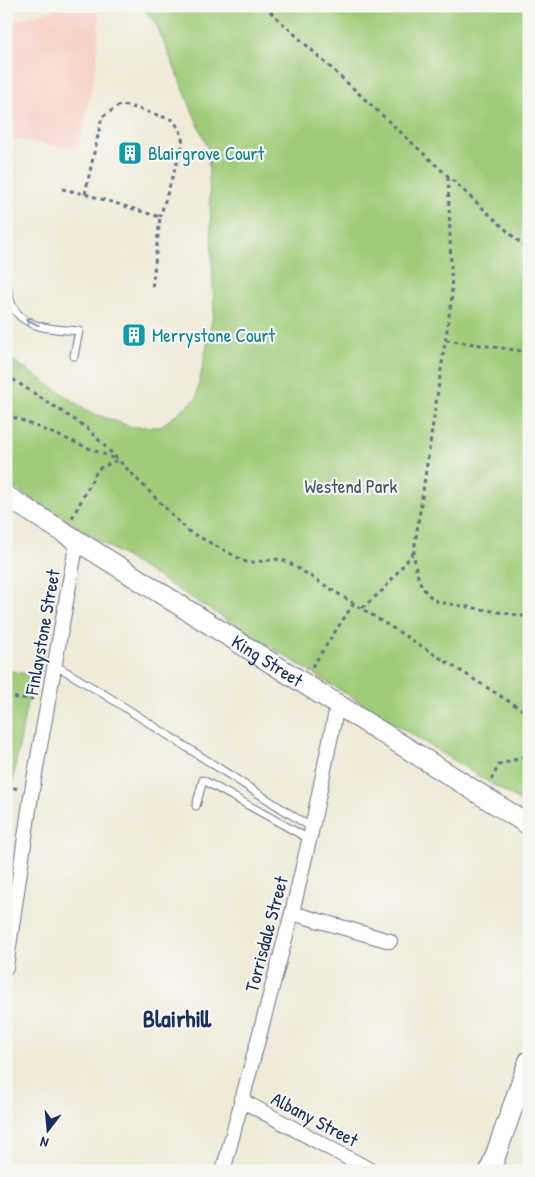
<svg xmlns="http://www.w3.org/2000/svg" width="535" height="1177" viewBox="0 0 535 1177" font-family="'Patrick Hand',sans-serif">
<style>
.built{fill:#f7d1c8}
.green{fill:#a0cc79;stroke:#5e7e6c}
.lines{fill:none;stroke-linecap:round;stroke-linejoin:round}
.lane-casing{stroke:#667189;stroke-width:9}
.street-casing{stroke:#667189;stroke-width:16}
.secondary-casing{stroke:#667189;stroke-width:22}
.path{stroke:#667189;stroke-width:3;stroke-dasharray:4 4;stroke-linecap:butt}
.lane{stroke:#fff;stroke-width:7}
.street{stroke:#fff;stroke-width:14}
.secondary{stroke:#fff;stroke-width:20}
.oneway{stroke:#8d97ae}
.labels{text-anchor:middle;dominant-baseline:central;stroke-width:4.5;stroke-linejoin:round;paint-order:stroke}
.culture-label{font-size:19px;fill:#0d838f;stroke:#f6f6f2;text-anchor:start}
.park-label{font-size:19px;fill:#3c5665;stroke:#f6f6f2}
.street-label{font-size:19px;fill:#1b2f5e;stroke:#f6f6f2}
.district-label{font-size:24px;font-weight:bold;fill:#1b2f5e;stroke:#f6f6f2}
</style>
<rect width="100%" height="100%" fill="#f6f6f2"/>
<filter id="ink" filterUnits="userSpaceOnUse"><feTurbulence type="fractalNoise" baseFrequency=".02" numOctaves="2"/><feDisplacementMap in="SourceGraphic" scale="10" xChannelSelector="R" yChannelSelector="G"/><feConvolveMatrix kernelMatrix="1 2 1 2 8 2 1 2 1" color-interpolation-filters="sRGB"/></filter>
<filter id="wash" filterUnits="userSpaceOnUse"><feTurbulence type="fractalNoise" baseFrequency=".0096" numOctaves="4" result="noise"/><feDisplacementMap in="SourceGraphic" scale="20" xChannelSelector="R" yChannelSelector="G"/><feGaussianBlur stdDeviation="1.12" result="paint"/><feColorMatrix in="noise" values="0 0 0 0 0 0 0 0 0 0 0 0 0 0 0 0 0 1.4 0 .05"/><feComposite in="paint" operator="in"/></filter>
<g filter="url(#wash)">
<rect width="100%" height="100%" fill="#f0ebd8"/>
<path class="built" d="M66 6H96L99 20 97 61 79 148 55 146 6 138V24Z"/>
<path class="green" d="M142 6H529V807L6 483V356L91 413 133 427H160L196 399 214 311 208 148 157 26Z
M6 670 32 675 7 812H6Z"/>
</g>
<g filter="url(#ink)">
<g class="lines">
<g class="lane-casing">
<path id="lane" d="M6 283C8 290 9 298 12 305 23 330 57 329 79 331L74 356
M55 665 107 696 312 828
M196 806 203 780 309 839"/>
</g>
<g class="street-casing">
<path id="street" d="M292 913 390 941
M6 967 31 796 77 541
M241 1100 372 1171
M223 1171 292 913 312 828 337 706"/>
</g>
<g class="secondary-casing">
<g id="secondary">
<path id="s1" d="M6 496 529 825"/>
<path d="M490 1171 529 1061"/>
</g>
</g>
<path class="path" d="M264 6 529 251
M448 177 452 296 414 551C415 572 419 591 438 602L529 617
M62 189 85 194 160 217 152 290
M85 194 102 117 120 105 129 106 173 120 180 130 183 143 160 217
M446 340 529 352
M6 375 87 428 188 531 248 563 279 559 288 562 529 714
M6 414 115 459
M72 518 98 469 118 460
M362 608 383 590 414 552
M312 667 354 603
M6 697 33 699
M491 780 499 765 523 757 529 749
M6 784 17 789"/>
<use href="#lane" class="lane"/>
<use href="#street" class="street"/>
<use href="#secondary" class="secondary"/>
</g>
<defs><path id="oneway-shaft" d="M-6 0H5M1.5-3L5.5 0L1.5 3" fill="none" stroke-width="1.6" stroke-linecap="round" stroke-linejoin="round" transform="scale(1.25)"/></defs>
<use class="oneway" href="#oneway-shaft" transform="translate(32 322) rotate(-154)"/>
</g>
<defs>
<g id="building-square" transform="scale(1.25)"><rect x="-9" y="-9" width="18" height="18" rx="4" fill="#0f9aa8" stroke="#f6f6f2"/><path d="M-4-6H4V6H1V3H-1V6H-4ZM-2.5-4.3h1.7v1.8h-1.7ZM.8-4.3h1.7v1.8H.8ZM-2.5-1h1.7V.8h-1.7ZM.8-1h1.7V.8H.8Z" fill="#fff"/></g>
</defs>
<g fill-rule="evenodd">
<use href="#building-square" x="130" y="153"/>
<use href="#building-square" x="134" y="335"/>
</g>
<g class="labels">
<g class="culture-label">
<text x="148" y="153">Blairgrove Court</text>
<text x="152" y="335">Merrystone Court</text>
</g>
<g class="park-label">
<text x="351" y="486">Westend Park</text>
</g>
<g class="street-label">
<text transform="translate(42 632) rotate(-80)">Finlaystone Street</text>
<text stroke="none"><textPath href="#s1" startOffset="309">King Street</textPath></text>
<text transform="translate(266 934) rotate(-75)">Torrisdale Street</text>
<text transform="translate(315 1119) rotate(28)">Albany Street</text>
</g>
<g class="district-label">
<text x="177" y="1018">Blairhill</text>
</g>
</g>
<rect width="535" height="1177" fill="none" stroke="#f6f6f2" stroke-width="25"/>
<g transform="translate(48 1130) rotate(196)" stroke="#f6f6f2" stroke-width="4" paint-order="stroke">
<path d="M0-4L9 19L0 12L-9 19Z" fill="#1b2f5e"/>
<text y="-8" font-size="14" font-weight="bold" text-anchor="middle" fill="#1b2f5e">N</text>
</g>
</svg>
